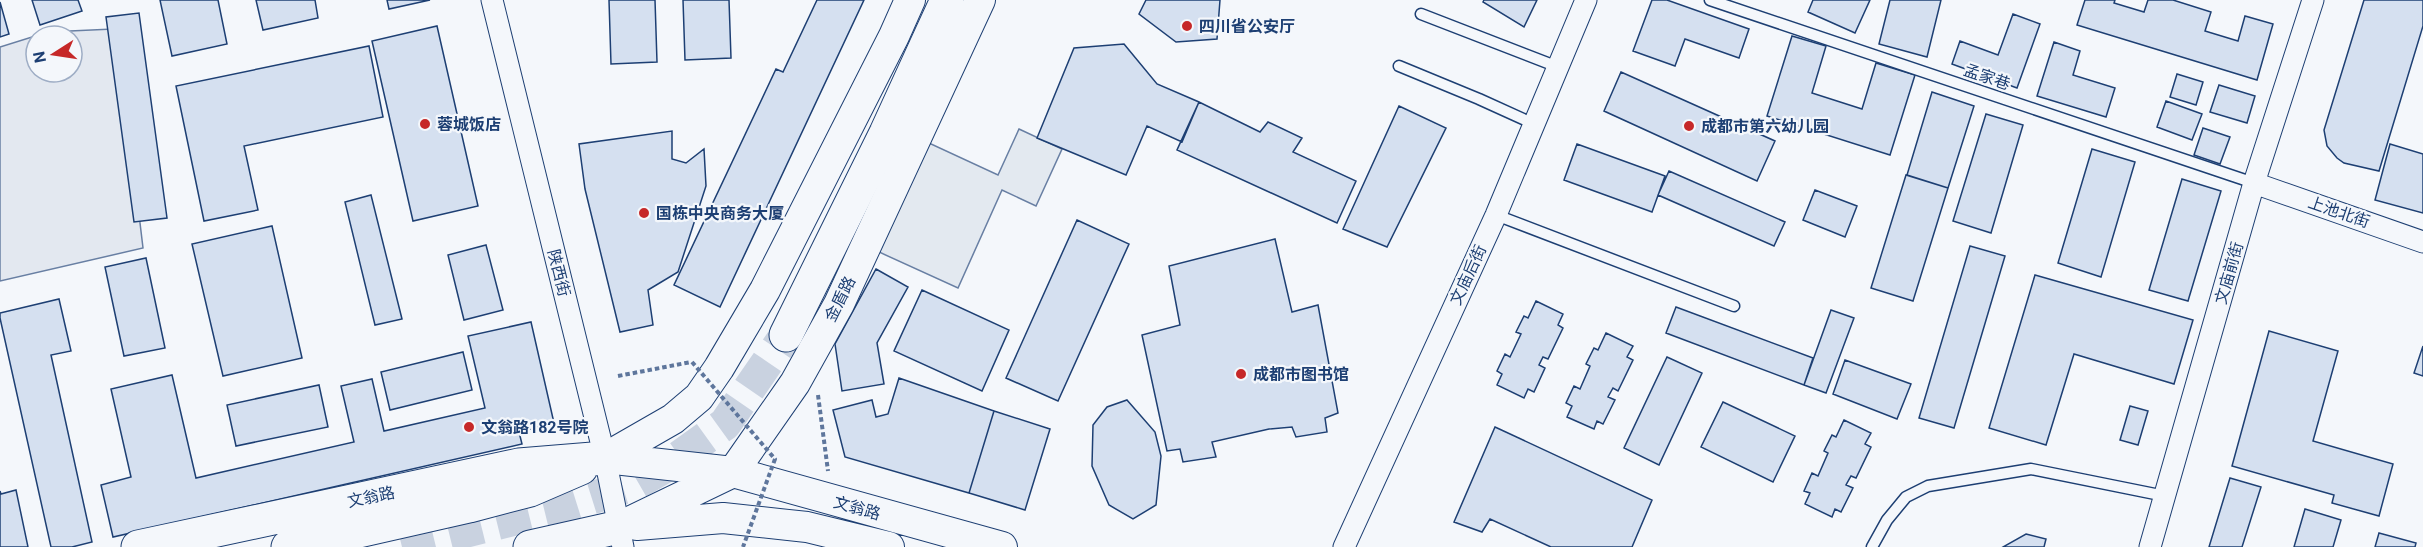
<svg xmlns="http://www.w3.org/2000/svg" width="2423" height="547" viewBox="0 0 2423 547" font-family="Roboto,'Noto Sans SC',sans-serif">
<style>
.green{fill:#e3e9f0;stroke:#687fa3;stroke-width:1.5}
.parking{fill:#e3e8f0;stroke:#687fa3;stroke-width:1.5;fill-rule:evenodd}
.building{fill:#d5e0f0;stroke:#1d3f73;stroke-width:1.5}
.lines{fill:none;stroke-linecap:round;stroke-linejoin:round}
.primary-tunnel{stroke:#c9d2e0;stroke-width:33;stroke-dasharray:33 16;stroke-linecap:butt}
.lane-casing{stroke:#1d3f73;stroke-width:13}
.street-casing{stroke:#1d3f73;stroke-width:23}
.secondary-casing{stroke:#1d3f73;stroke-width:32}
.primary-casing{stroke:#1d3f73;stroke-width:35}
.path{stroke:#5e769c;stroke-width:4;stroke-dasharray:4.5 3;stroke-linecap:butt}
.lane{stroke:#f4f7fb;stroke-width:10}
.street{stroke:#f4f7fb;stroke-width:21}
.secondary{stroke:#f4f7fb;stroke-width:30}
.primary{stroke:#f4f7fb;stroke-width:33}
.path-bridge{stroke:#5e769c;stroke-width:4;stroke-dasharray:4.5 3;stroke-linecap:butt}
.poi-dot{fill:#c62828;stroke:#f4f7fb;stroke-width:2}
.labels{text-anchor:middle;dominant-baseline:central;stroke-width:4.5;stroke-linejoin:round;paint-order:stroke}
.poi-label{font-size:16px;font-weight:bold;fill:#1d3f73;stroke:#f4f7fb;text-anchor:start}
.street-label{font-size:16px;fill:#1d3f73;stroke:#f4f7fb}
</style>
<rect width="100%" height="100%" fill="#f4f7fb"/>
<path class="green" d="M1019 129 1062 149 1036 206 1002 190 958 288 879 252 929 143 998 175Z"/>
<path class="parking" d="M113 29 120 56 143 248 0 281V47L48 32ZM36 36H72V72H36Z"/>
<path class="building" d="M32 0H78L82 11 40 25Z
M160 0H218L227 44 172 56Z
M256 0H315L318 18 263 30Z
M387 0H430L389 9Z
M609 0H655L657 62 611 64Z
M683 0H729L731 58 685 60Z
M817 0H864L720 307 674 285 776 69 783 72Z
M1146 0H1220L1217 39 1176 42 1139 14Z
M1484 0H1537L1524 27 1483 2Z
M1652 0H1667L1749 29 1739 58 1685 39 1675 66 1633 51Z
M1813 0H1870L1855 33 1808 12Z
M1890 0H1941L1927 57 1879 44Z
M2085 0H2115L2114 3 2144 12 2148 0H2173L2211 12 2205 31 2238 41 2245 16 2273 24 2257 80 2077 25Z
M2364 0H2423V26L2379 171 2344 163 2337 158 2327 146 2324 130Z
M0 2 9 34 0 37Z
M139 13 167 218 134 222 106 17Z
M2013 14 2040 24 2017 88 1952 64 1960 41 1998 55Z
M437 26 478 206 413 221 372 41Z
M1792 36 1826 46 1812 93 1862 109 1876 63 1915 75 1890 155 1767 116Z
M2054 42 2080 51 2073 75 2115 88 2106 117 2037 96Z
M1124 44 1157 84 1199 102 1182 142 1147 126 1126 175 1037 138 1074 48Z
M369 46 383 117 244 146 258 210 204 221 176 86Z
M1621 72 1775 141 1757 181 1604 111Z
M2177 74 2203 82 2196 105 2170 97Z
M2219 85 2255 96 2247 123 2210 112Z
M1932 92 1974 106 1948 188 1907 175Z
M2166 101 2202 114 2192 140 2157 127Z
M1199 102 1260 132 1268 122 1302 138 1293 152 1356 181 1337 223 1177 150Z
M1399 106 1446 128 1387 247 1343 229Z
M1986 114 2023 125 1991 233 1953 221Z
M2203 128 2230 137 2220 164 2194 155Z
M672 131V159L686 163 704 149 706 186 678 272 648 290 653 325 620 332 585 189 579 144Z
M1577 144 1665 176 1652 212 1564 180Z
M2390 144 2423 154V213L2375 200Z
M2092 149 2135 162 2101 277 2058 263Z
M1669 171 1785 222 1774 246 1658 195Z
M1906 175 1948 188 1913 301 1871 288Z
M2182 179 2221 191 2188 301 2149 290Z
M1815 190 1857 206 1845 237 1803 220Z
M371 195 402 319 375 325 345 202Z
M1077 220 1129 244 1058 401 1006 378Z
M272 226 302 358 223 376 192 244Z
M1275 239 1292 312 1318 305 1338 413 1325 418 1327 432 1296 437 1292 427 1269 429 1212 442 1216 457 1183 462 1180 449 1167 451 1142 335 1180 325 1169 266Z
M486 245 503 310 464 320 448 255Z
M1970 246 2005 256 1954 428 1919 418Z
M146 258 165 348 124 356 105 267Z
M876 269 908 287 877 343 884 384 842 391 835 344Z
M2035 275 2193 320 2174 384 2074 354 2046 445 1989 428Z
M922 290 1009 330 982 391 894 351Z
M59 299 71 351 51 355 92 542 72 547H51L0 318V313Z
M1536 301 1563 314 1558 325 1563 328 1548 359 1543 357 1539 365 1545 368 1534 392 1528 389 1524 398 1497 385 1502 374 1497 371 1505 354 1510 357 1521 334 1516 332 1524 316 1528 318Z
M1676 307 1813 358 1804 385 1666 333Z
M1831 310 1854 318 1826 393 1804 385Z
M531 322 554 423 519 432 522 444 113 537 101 485 131 477 111 389 172 375 196 478 354 442 341 386 372 379 384 431 485 408 468 336Z
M2269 331 2338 351 2313 441 2393 464 2379 516 2332 503 2334 495 2232 466Z
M1606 333 1633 346 1627 357 1633 360 1618 391 1613 388 1608 397 1615 400 1603 424 1597 421 1594 429 1567 417 1572 406 1566 403 1574 386 1580 389 1590 366 1586 364 1594 348 1598 350Z
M2423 346V376L2414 373Z
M463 352 472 390 390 410 381 372Z
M1667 357 1702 373 1659 465 1624 448Z
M1845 360 1911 384 1897 419 1833 394Z
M899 378 994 411 969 493 845 457 833 410 872 400 876 417 888 414Z
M319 385 328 427 236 446 227 405Z
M1127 400 1155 432 1161 456 1156 505 1133 519 1109 505 1092 466 1093 425 1107 407Z
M1723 402 1795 436 1773 482 1701 447Z
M2130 406 2148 411 2138 445 2120 440Z
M994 411 1050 429 1025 510 969 493Z
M1844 420 1871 433 1865 444 1871 447 1856 478 1851 476 1846 485 1853 488 1841 512 1835 509 1832 517 1805 504 1810 493 1804 491 1812 473 1818 476 1828 453 1824 451 1832 435 1836 437Z
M1495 427 1652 500 1632 547H1551L1490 519 1482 532 1454 522Z
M2230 478 2261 487 2242 547H2209Z
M16 490 28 547H0V491L1 494Z
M2305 509 2341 520 2333 547H2294Z
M2379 533 2416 543 2415 547H2375Z
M2026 534 2046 539 2044 547H2003Z"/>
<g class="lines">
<path class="primary-tunnel" d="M402 547 560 508 633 485 671 463 725 424 786 335"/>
<g class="lane-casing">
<path id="lane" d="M1710 0 2254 183
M1421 14 1558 67
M1399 66 1479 99 1534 124
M1496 215 1734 306
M1872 547 1887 520 1906 497 1928 486 2031 469 2165 496"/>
</g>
<g class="street-casing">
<path id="street" d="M492 0 605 458 623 547
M2254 183 2423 242
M1344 547 1496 215 1586 0
M2150 547 2254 183 2313 0"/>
</g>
<g class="secondary-casing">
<path id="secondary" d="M605 458 673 419 699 397 719 368 765 290 894 36 910 0
M605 458 733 472 1002 547
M637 525 723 518 807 527 889 547
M619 527 733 472 795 383 839 304 980 0"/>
</g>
<g class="primary-casing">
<path id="primary" d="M786 335 886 133 947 0
M138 547 519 465 605 458
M288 547 469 506 530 490 581 468
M530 547 619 527"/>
</g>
<path class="path" d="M618 376 691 362
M818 395 828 471"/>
<use href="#lane" class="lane"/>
<use href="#street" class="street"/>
<use href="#secondary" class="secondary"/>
<use href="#primary" class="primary"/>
<path class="path-bridge" d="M692 362 775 459 743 547"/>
</g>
<g class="poi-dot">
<circle cx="1187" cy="26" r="6"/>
<circle cx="425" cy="124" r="6"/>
<circle cx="1689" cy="126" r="6"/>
<circle cx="644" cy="213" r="6"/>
<circle cx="1241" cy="374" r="6"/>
<circle cx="469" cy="427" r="6"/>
</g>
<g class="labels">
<g class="poi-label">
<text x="1199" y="26">四川省公安厅</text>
<text x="437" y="124">蓉城饭店</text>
<text x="1701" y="126">成都市第六幼儿园</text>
<text x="656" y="213">国栋中央商务大厦</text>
<text x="1253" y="374">成都市图书馆</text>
<text x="481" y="427">文翁路182号院</text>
</g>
<g class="street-label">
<text transform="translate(1987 77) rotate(19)">孟家巷</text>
<text transform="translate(2339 212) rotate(19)">上池北街</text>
<text transform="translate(559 273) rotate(76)">陕西街</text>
<text transform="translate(2229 273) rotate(-74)">文庙前街</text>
<text transform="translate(1468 275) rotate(-65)">文庙后街</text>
<text transform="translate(840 299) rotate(-63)">金盾路</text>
<text transform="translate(371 497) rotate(-12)">文翁路</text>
<text transform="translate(857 508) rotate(16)">文翁路</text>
</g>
</g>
<g transform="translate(54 54) rotate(258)"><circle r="28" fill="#f4f7fb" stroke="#9eadc5" stroke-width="1.5"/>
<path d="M0-4.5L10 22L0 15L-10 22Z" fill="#c62828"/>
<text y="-9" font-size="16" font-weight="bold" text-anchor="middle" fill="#1d3f73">N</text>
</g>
</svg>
